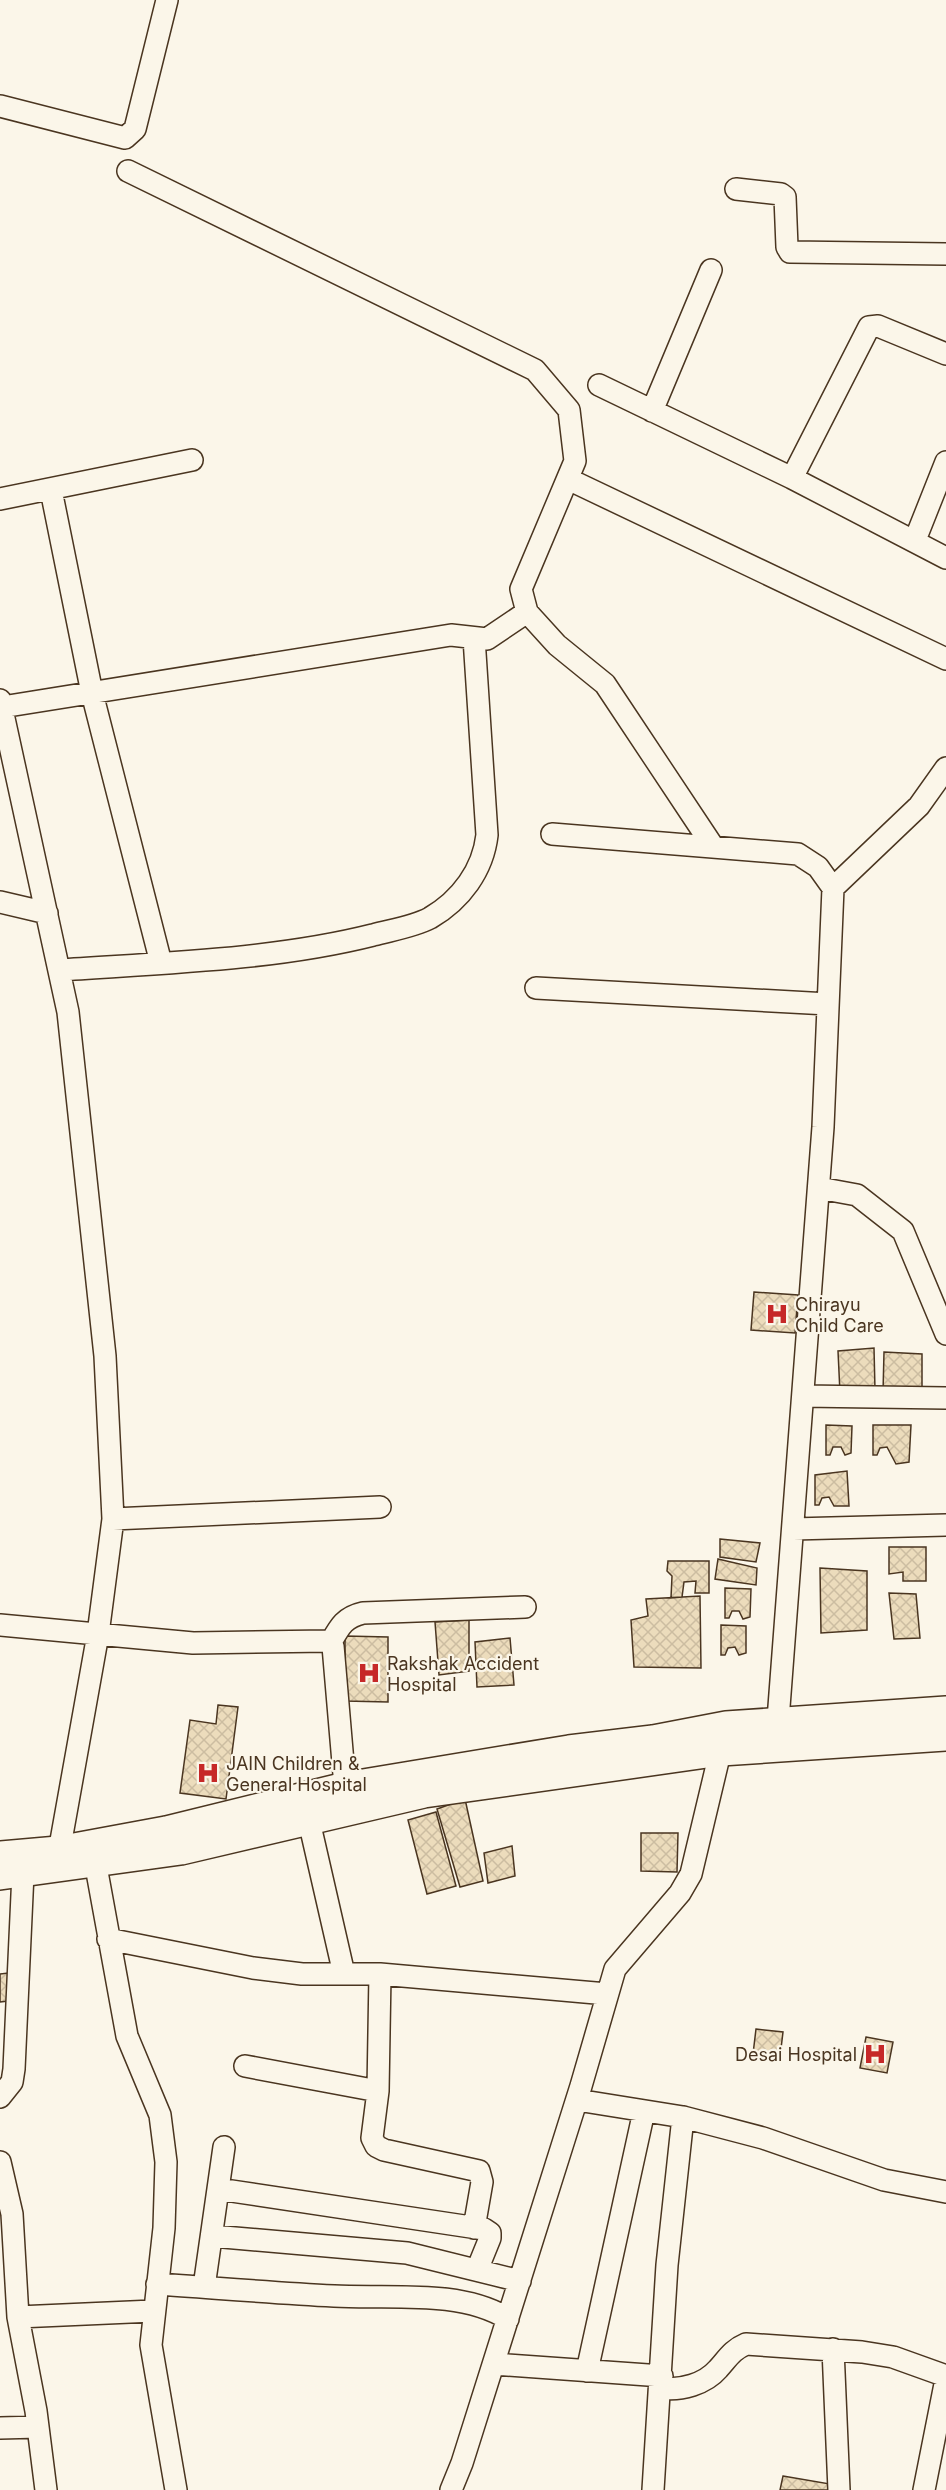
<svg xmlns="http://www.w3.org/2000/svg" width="946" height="2490" viewBox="0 0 946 2490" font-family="Inter,sans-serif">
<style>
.building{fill:url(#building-cross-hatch);stroke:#4a3520;stroke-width:1.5}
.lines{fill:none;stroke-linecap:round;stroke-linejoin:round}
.minor-casing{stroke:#4a3520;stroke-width:24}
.major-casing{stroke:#4a3520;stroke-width:30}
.minor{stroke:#fbf6e9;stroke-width:21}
.major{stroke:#fbf6e9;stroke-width:27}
.labels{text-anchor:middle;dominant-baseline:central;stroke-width:4.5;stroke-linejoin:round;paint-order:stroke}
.poi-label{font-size:18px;fill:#4a3520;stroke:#fbf6e9;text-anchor:start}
</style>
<defs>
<pattern id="building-cross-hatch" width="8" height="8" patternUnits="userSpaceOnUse" patternTransform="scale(1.5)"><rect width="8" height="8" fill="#ecdcbc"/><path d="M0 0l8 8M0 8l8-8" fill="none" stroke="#ccbda1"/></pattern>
</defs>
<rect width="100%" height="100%" fill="#fbf6e9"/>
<path class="building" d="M754 1292 798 1295 795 1333 751 1330Z
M874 1348 875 1390 840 1393 838 1351Z
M884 1352 922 1354V1394L883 1393Z
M826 1425 852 1426 851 1453 845 1455 841 1447H833L830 1455H826Z
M873 1425H911L909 1462 896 1464 887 1447 880 1448 877 1455H873Z
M847 1471 849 1506H834L829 1497 822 1498 819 1505H815V1475Z
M720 1539 760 1543 756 1562 720 1557Z
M889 1547H926V1581H903V1572L889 1574Z
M718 1559 757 1568 756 1585 715 1579Z
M668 1561H709V1593H695L696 1581 684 1582 682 1597 671 1598 672 1576 667 1571Z
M820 1568 867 1571V1630L821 1633Z
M725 1588 751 1589 750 1617 743 1619 739 1611H732L729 1618H725Z
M889 1593 916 1594 920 1638 894 1639Z
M700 1596 701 1668 634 1667 631 1620 648 1616 646 1599Z
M469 1620V1671L439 1675 435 1622Z
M721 1625 746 1626V1653L739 1655 735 1647 728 1648 725 1655H721Z
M345 1636 388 1637V1702L345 1701Z
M510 1638 514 1685 477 1687 475 1642Z
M218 1705 238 1707 226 1799 180 1793 190 1720 216 1724Z
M465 1799 483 1881 460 1887 437 1809Z
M436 1812 456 1886 427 1894 408 1820Z
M641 1833H678L677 1872 641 1871Z
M512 1846 515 1876 488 1883 484 1853Z
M8 1973V2001L0 2002V1974Z
M756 2029 783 2032 780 2057 753 2054Z
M866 2037 893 2042 887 2073 860 2068Z
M783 2476 836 2485 835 2490H780Z"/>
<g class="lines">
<g class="minor-casing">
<path id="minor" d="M0 106 125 138 135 129 167 0
M128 171 535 370 569 410 575 461 521 589 527 612 557 645 605 684 712 845
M736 189 781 194 785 197 787 247 790 252 946 254
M599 385 792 478 946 558
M652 411 711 270
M792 478 869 327 878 326 946 354
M568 479 946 659
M51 490 92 693 161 963
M0 499 192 460
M915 540 946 462
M0 700 68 1012 105 1356 113 1519 98 1634 57 1863
M2 707 451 635 487 639 527 612
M552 834 798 854 818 867 833 888 823 1127 778 1720
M833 888 919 806 946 768
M0 902 47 913
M59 970C161 963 274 960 373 935 391 930 413 927 430 918 461 900 483 870 487 835L474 638
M536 988 828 1004
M819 1188 857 1195 903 1231 946 1334
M803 1396 946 1398
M113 1519 380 1507
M793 1529 946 1525
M0 1625 193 1643 328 1641 333 1646 345 1786
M331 1642C340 1626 345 1617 363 1613L525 1607
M309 1821 344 1974
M93 1850 127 2036 160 2115 166 2162 164 2228 151 2345 176 2490
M108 1939 253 1968 302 1974H380L607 1994
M380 1974 378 2091 372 2138 376 2146 384 2150 479 2171 482 2182 474 2228
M245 2066 378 2091
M0 2097 12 2082 14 2069 23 1873
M577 2100 683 2117 763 2138 884 2180 946 2192
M0 2162 12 2214 18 2317 36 2411 46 2490
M218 2189 484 2229 490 2233V2238L477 2270
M212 2236 407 2253 520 2281
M157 2284C216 2288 275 2293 334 2296 389 2299 461 2289 508 2319
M204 2287 224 2147
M18 2317 153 2311
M833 2349 839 2490
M494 2364 662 2376
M587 2371 644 2111
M661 2388C681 2391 705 2384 718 2369 728 2358 732 2350 746 2344L862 2352 893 2357 946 2376
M0 2428 38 2427
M451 2490 462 2463 581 2086 615 1969 680 1893 691 1874 723 1740
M653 2490 667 2265 683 2117
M924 2490 946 2379"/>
</g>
<g class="major-casing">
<path id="major" d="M0 1855 58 1850 166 1830 345 1786 569 1749 653 1739 726 1725 946 1710
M0 1876 181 1851 424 1794 721 1752 946 1737"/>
</g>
<use href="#minor" class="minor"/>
<use href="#major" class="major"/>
</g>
<defs>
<g id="hospital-bare" transform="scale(1.8)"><path d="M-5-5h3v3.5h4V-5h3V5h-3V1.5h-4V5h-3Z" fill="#c62828" stroke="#fbf6e9" stroke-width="2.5" paint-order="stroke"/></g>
</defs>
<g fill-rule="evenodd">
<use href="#hospital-bare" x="777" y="1314"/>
<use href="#hospital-bare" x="369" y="1673"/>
<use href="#hospital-bare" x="208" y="1773"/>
<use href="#hospital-bare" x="875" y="2054"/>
</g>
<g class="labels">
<g class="poi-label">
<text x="795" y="1304">Chirayu<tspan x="795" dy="21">Child Care</tspan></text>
<text x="387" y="1663">Rakshak Accident<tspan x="387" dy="21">Hospital</tspan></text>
<text x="226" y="1763">JAIN Children &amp;<tspan x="226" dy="21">General Hospital</tspan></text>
<text x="857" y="2054" text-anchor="end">Desai Hospital</text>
</g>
</g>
</svg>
